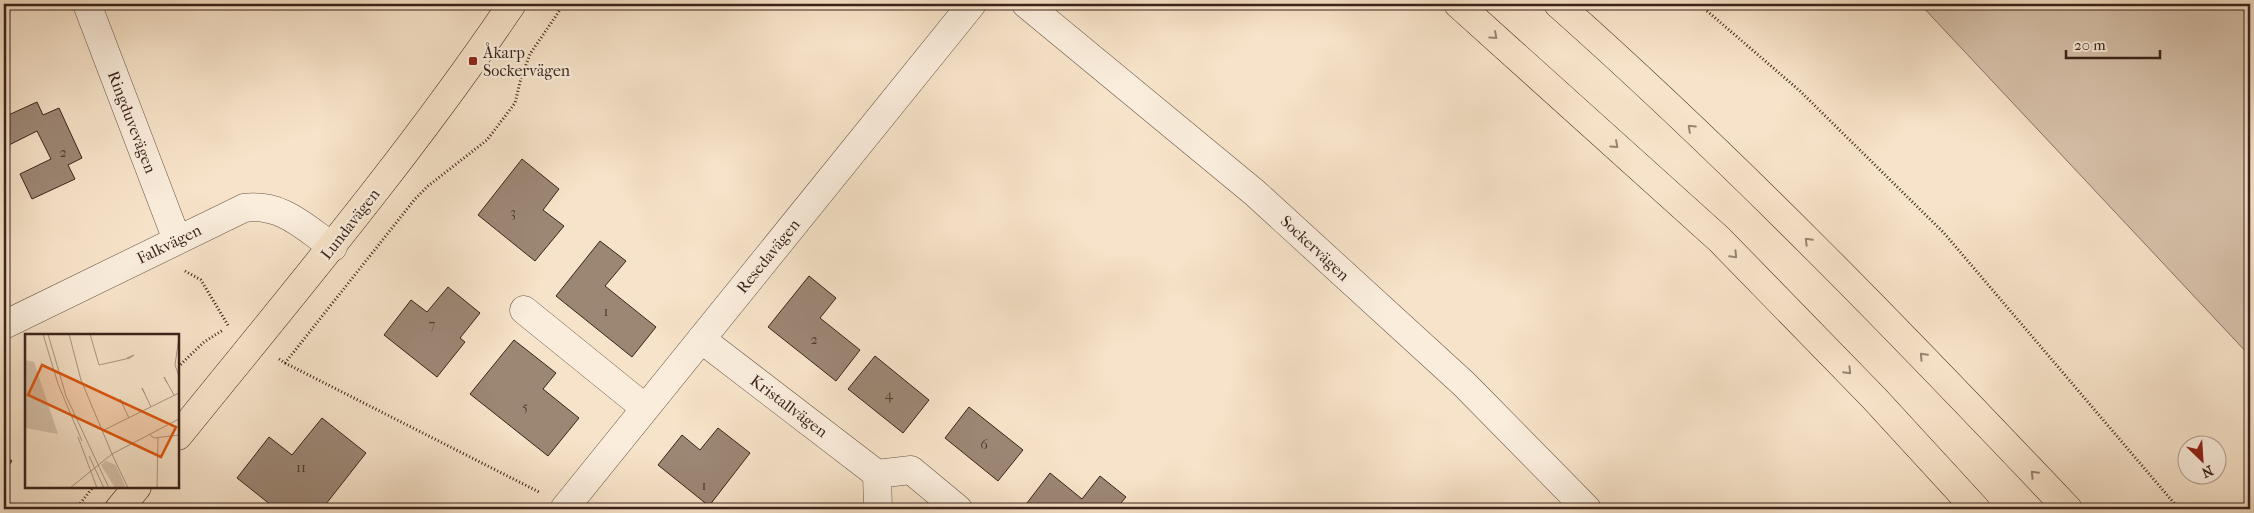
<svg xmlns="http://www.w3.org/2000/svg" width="2254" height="513" viewBox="0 0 2254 513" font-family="'IM FELL French Canon',serif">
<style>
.green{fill:#d7c2ab;stroke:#887262}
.building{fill:#9c8775;stroke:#3a231a}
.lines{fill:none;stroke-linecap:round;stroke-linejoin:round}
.minor-casing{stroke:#695346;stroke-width:29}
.major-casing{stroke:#3a231a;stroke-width:29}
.highway-casing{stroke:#3a231a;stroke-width:29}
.path{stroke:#3a231a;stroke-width:3;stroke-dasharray:1 2.5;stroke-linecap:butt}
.minor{stroke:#faeddc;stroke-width:28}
.major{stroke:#f7e3c9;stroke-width:28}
.highway{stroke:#f7e3c9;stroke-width:28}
.oneway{stroke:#988372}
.poi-dot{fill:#8f2418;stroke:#faeddc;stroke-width:2}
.labels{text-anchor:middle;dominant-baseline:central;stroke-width:4.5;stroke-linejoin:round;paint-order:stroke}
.number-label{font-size:14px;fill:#523c31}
.poi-label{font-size:16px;fill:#3a231a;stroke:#faeddc;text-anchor:start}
.street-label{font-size:16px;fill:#3a231a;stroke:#faeddc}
.inset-road{fill:none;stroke:#ab9683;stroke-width:1}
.view{fill:#df560d;fill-opacity:0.15;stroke:#df560d;stroke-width:2.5}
.inset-edge{fill:none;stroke:#3a231a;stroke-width:2.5}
</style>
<rect width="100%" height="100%" fill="#f7e3c9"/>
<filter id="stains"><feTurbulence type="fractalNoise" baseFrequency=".004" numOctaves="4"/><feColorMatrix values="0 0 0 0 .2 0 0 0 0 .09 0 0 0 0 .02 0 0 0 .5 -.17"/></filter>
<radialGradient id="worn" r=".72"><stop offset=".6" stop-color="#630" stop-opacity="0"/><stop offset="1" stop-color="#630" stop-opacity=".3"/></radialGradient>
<path class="green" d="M1920 4H2250V356Z"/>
<path class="building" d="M37 102 43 115 59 108 82 158 68 165 75 179 32 199 20 174 51 159 37 131 7 146 4 139V117Z
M522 159 559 189 543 210 564 226 535 261 478 215Z
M600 241 626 261 605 286 656 327 632 357 556 296Z
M809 276 836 298 820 318 860 350 836 381 768 327Z
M448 287 480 313 460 338 465 342 437 377 384 335 411 300 427 312Z
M514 340 556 373 543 389 579 418 548 456 470 394Z
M875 356 929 400 903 433 848 389Z
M969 407 1023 450 998 481 945 438Z
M322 418 366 453 322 509H276L237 478 269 437 292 455Z
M718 428 750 453 709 506 658 465 682 435 700 450Z
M4 455 12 461 4 472Z
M1050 473 1082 499 1100 476 1126 497 1116 509H1036L1027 503Z"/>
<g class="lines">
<g class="minor-casing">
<path id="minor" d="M87 4 177 240
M1026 4 1255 193 1464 384 1587 509
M524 310 645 408
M4 325 244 208C282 203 304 227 333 247
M701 339 877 474 911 470 958 509
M877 474 878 509
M564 509 972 4"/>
</g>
<g class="major-casing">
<path id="major" d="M178 436C292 295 410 155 512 4
M119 509 137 487"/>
</g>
<g class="highway-casing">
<path id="highway" d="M1458 4 1719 239 1874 398 1976 509
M1558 4C1737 163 1903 335 2068 509"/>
</g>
<path class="path" d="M1699 4 1800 91 1944 233 2179 509
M185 271 201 280 229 327
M279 359 285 363 415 199 428 186 487 140 515 103 521 78 530 54 564 4
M285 363 539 492
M178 367 204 342 223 330
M76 509 93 487"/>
<use href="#minor" class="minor"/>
<use href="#major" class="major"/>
<use href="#highway" class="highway"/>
</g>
<defs><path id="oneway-chevron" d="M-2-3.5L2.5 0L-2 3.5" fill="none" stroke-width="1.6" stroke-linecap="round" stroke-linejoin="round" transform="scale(1.25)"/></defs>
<g class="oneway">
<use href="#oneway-chevron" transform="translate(1494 36) rotate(42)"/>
<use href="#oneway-chevron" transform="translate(1691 128) rotate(-137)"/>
<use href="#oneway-chevron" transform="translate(1615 145) rotate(42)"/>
<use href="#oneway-chevron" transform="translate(1808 241) rotate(-135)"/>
<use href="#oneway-chevron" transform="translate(1734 255) rotate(46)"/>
<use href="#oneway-chevron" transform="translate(1923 356) rotate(-133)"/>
<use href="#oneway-chevron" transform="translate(1848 371) rotate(46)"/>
<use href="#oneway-chevron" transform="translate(2034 474) rotate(-133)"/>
</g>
<rect class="poi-dot" x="468" y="56" width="10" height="10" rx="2.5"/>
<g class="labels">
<g class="number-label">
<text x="63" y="152">2</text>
<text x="513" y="212">3</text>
<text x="606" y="311">1</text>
<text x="432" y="324">7</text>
<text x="814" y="339">2</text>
<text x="889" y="394">4</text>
<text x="525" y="406">5</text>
<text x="984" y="444">6</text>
<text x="301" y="467">11</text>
<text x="704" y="485">1</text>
</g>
<g class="poi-label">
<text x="483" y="52">Åkarp<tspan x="483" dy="18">Sockervägen</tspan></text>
</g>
<g class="street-label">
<text transform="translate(132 122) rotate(69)">Ringduvevägen</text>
<text transform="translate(350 224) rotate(-52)">Lundavägen</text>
<text transform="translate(169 244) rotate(-26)">Falkvägen</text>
<text transform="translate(1315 248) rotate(43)">Sockervägen</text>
<text transform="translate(768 256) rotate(-51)">Resedavägen</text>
<text transform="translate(789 406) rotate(37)">Kristallvägen</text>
</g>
</g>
<g transform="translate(25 334)">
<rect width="154" height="154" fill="#f7e3c9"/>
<path d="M0 26 9 28 33 100 0 94ZM81 127 91 131 101 154H90L76 131Z" fill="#d7c2ab"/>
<path class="inset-road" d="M18 0 33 50 57 107M23 0 41 62 84 154M44 0 56 46 87 120M65 0 74 31 105 24 109 21 102 24M154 3 150 31 154 42M142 49 139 43 149 61M120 60 117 54 126 73M98 71 95 65 104 84M77 97 154 59M124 100 129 104 154 101M53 103 72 154M87 120 103 154M64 122 79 154M45 154 87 120 154 85M132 154 133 104"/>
<path class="view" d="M17 31 151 93 136 123 3 61Z"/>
<rect width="154" height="154" class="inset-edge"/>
</g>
<rect width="2254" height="513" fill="none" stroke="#f7e3c9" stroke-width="20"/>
<rect x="5" y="5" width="2244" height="503" fill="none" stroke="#3a231a" stroke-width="2.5"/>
<rect x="10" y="10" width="2234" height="493" fill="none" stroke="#3a231a"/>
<g transform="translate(2202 460) rotate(155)"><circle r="24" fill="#faeddc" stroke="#ad9c8e"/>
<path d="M0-4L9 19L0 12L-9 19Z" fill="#8f2418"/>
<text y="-8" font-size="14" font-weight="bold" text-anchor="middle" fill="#3a231a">N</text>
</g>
<path d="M2066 50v8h94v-8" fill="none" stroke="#3a231a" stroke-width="2.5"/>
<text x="2074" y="50" font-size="15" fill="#3a231a" stroke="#faeddc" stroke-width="4" paint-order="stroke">20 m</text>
<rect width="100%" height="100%" filter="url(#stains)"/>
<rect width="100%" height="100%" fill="url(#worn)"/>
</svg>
